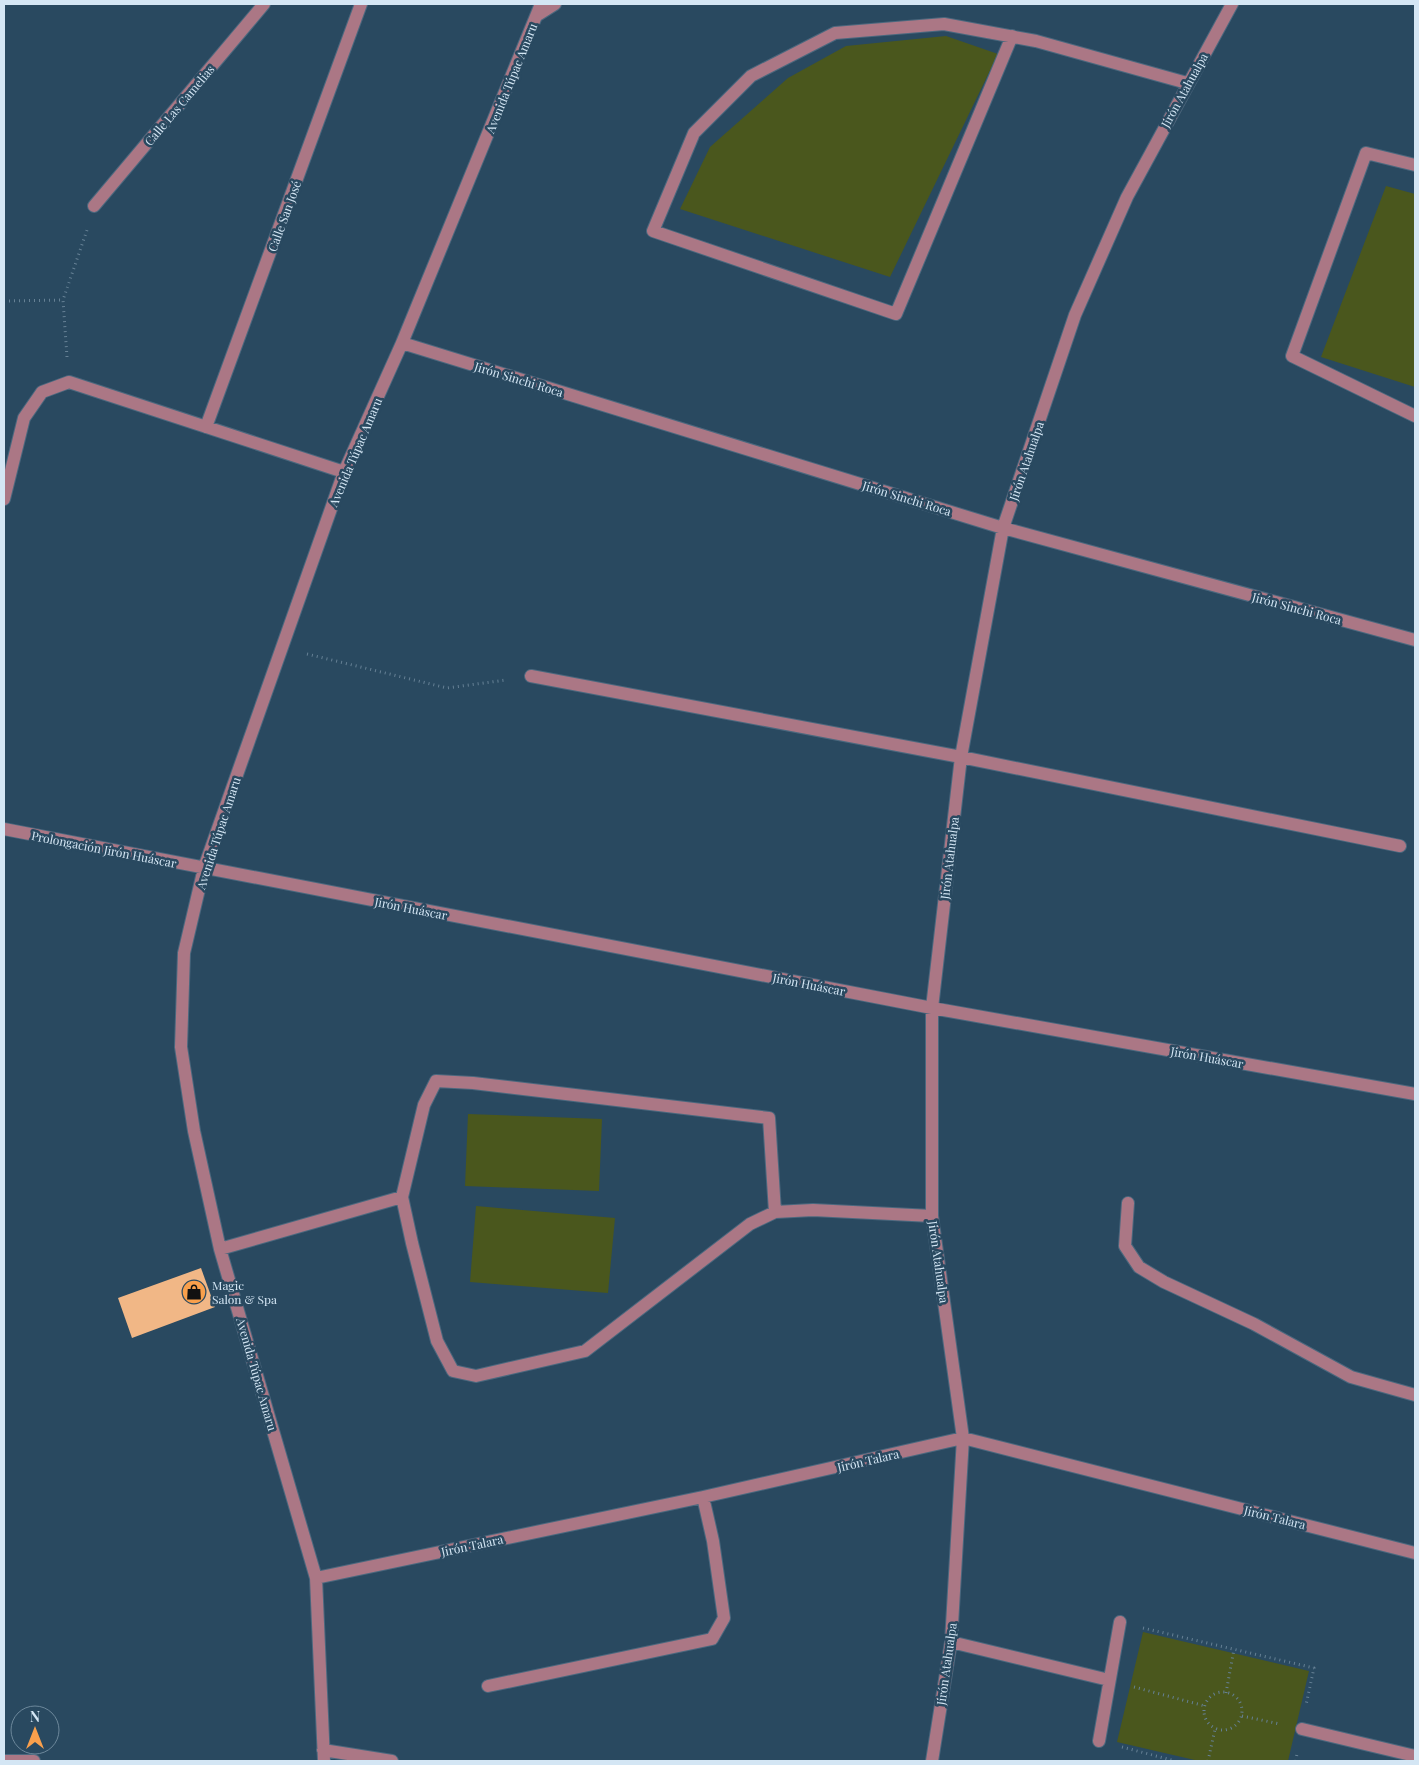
<svg xmlns="http://www.w3.org/2000/svg" width="1419" height="1765" viewBox="0 0 1419 1765" font-family="'Playfair Display',serif">
<style>
.green{fill:#4a571d}
.building{fill:#f1b786}
.lines{fill:none;stroke-linecap:round;stroke-linejoin:round}
.minor-casing{stroke:#4b687e;stroke-width:14}
.path{stroke:#668195;stroke-width:3;stroke-dasharray:1 4;stroke-linecap:butt}
.minor{stroke:#ab7785;stroke-width:12}
.labels{text-anchor:middle;dominant-baseline:central;stroke-width:5;stroke-linejoin:round;paint-order:stroke}
.street-label{font-size:12px;fill:#d4e6f4;stroke:#294960}
.poi-label{font-size:12px;fill:#d4e6f4;stroke:#294960;text-anchor:start}
</style>
<rect width="100%" height="100%" fill="#294960"/>
<path class="green" d="M946 36 998 54 890 277 680 209 710 147 788 78 846 46Z
M1386 186 1415 194V387L1321 357Z
M468 1114 602 1119 599 1191 465 1186Z
M476 1206 615 1218 608 1293 470 1282Z
M1143 1632 1309 1671 1288 1761H1199L1117 1742Z"/>
<path class="building" d="M201 1268 215 1307 132 1338 118 1298Z"/>
<g class="lines">
<g class="minor-casing">
<path id="minor" d="M536 16 555 4
M1012 36 896 314 653 231 694 133 751 76 835 33 944 24 1036 41 1187 83
M1415 165 1366 153 1292 356 1415 416
M94 206 264 4
M402 343 1003 528 1415 640
M206 427 361 4
M4 499 24 418 42 392 69 382 344 472
M531 676 961 757 1400 846
M4 829 932 1008 1415 1094
M1128 1203 1125 1246 1139 1267 1164 1282 1254 1324 1351 1377 1415 1395
M775 1212 769 1118 473 1083 436 1081 424 1105 402 1197 412 1243 437 1341 453 1371 476 1376 585 1351 750 1224 775 1212 813 1210 932 1216
M220 1249 402 1197
M316 1578 703 1497 963 1438 1415 1553
M951 1642 1109 1680
M488 1686 712 1639 724 1618 713 1541 703 1497
M1302 1729 1415 1756
M1099 1741 1120 1622
M323 1750 392 1761
M4 1761H34
M324 1761 316 1578 220 1249 194 1131 181 1047 184 953 204 868 344 472 402 343 541 4
M932 1761 951 1642 963 1438 932 1216V1008L961 757 1003 528 1075 315 1127 197 1232 4"/>
</g>
<path class="path" d="M4 301 63 300
M67 357 63 300 87 230
M307 654 447 688 506 680
M1143 1628 1314 1668 1306 1705
M1134 1687 1205 1706
M1204 1711a19 19 0 1 1 38 0a19 19 0 1 1-38 0Z
M1226 1693 1234 1649
M1242 1716 1280 1724
M1122 1747 1175 1761
M1208 1761 1215 1729
M1296 1761 1297 1753"/>
<use href="#minor" class="minor"/>
</g>
<defs>
<g id="shop-disc" transform="scale(1.25)"><circle r="9.5" fill="#f9a04c" stroke="#294960"/><path d="M-5-2.5h2.3a2.7 3.5 0 0 1 5.4 0H5L5.5 6h-11ZM-1.5-2.5h3a1.5 2.3 0 0 0-3 0Z" fill="#111"/></g>
</defs>
<g fill-rule="evenodd">
<use href="#shop-disc" x="194" y="1292"/>
</g>
<g class="labels">
<g class="street-label">
<text transform="translate(511 78) rotate(-68)">Avenida Túpac Amaru</text>
<text transform="translate(1184 90) rotate(-61)">Jirón Atahualpa</text>
<text transform="translate(179 105) rotate(-50)">Calle Las Camelias</text>
<text transform="translate(284 216) rotate(-70)">Calle San José</text>
<text transform="translate(519 379) rotate(17)">Jirón Sinchi Roca</text>
<text transform="translate(355 452) rotate(-67)">Avenida Túpac Amaru</text>
<text transform="translate(1026 461) rotate(-71)">Jirón Atahualpa</text>
<text transform="translate(907 498) rotate(17)">Jirón Sinchi Roca</text>
<text transform="translate(1297 608) rotate(15)">Jirón Sinchi Roca</text>
<text transform="translate(218 833) rotate(-72)">Avenida Túpac Amaru</text>
<text transform="translate(104 849) rotate(11)">Prolongación Jirón Huáscar</text>
<text transform="translate(949 858) rotate(-83)">Jirón Atahualpa</text>
<text transform="translate(411 908) rotate(11)">Jirón Huáscar</text>
<text transform="translate(809 984) rotate(11)">Jirón Huáscar</text>
<text transform="translate(1207 1057) rotate(10)">Jirón Huáscar</text>
<text transform="translate(939 1262) rotate(82)">Jirón Atahualpa</text>
<text transform="translate(257 1374) rotate(74)">Avenida Túpac Amaru</text>
<text transform="translate(868 1460) rotate(-13)">Jirón Talara</text>
<text transform="translate(1275 1517) rotate(14)">Jirón Talara</text>
<text transform="translate(472 1545) rotate(-12)">Jirón Talara</text>
<text transform="translate(946 1664) rotate(-82)">Jirón Atahualpa</text>
</g>
<g class="poi-label">
<text x="212" y="1285">Magic<tspan x="212" dy="14">Salon &amp; Spa</tspan></text>
</g>
</g>
<rect width="1419" height="1765" fill="none" stroke="#d4e6f4" stroke-width="10"/>
<g transform="translate(35 1730)"><circle r="24" fill="#294960" stroke="#6d889b"/>
<path d="M0-4L9 19L0 12L-9 19Z" fill="#f9a04c"/>
<text y="-8" font-size="14" font-weight="bold" text-anchor="middle" fill="#d4e6f4">N</text>
</g>
</svg>
